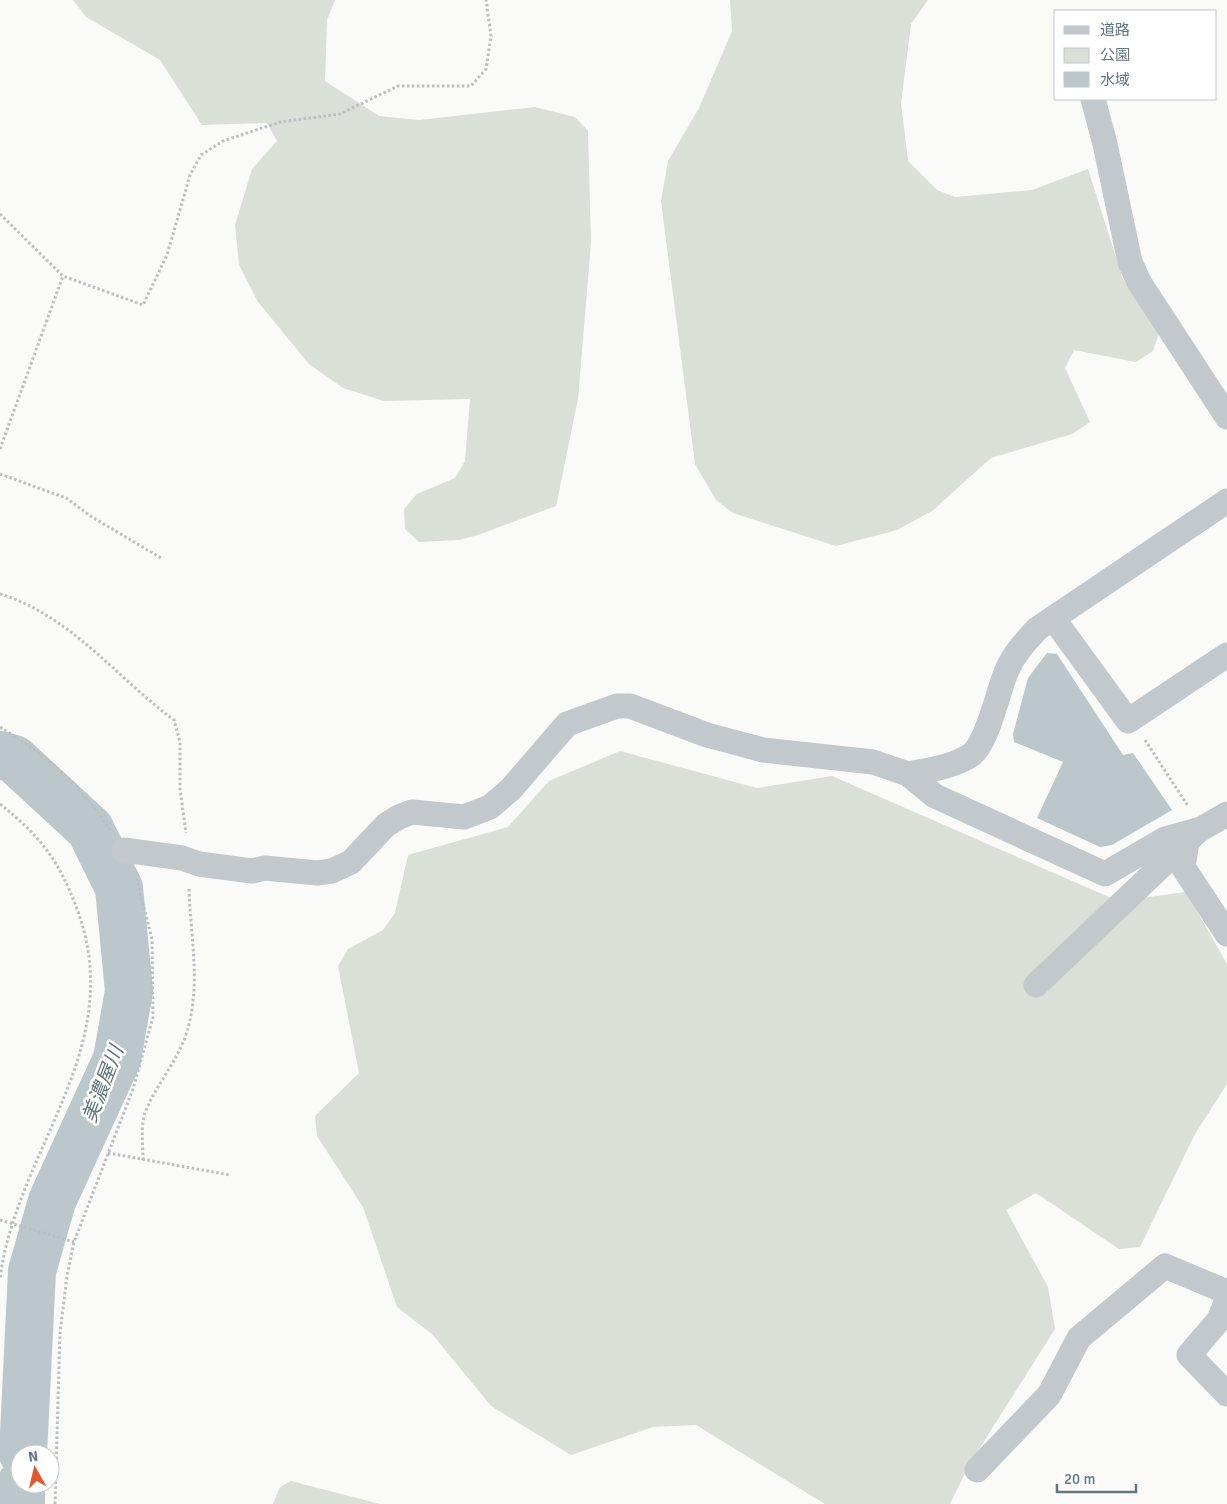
<svg xmlns="http://www.w3.org/2000/svg" width="1227" height="1504" viewBox="0 0 1227 1504" font-family="Signika,'Noto Sans JP',sans-serif">
<style>
.green{fill:#dadfd7}
.water{fill:#bbc7cb}
.lines{fill:none;stroke-linecap:round;stroke-linejoin:round}
.river{stroke:#bbc7cb;stroke-width:48}
.path{stroke:#bbbfc2;stroke-width:3;stroke-dasharray:2.5 2.5;stroke-linecap:butt}
.minor{stroke:#c3c8cc;stroke-width:25}
.labels{text-anchor:middle;dominant-baseline:central;stroke-width:5;stroke-linejoin:round;paint-order:stroke}
.water-label{font-size:20px;font-style:italic;fill:#60757c;stroke:#fff}
</style>
<rect width="100%" height="100%" fill="#fafaf8"/>
<path class="green" d="M73 0H335L327 20 325 81 379 116 419 120 535 107 575 117 588 131 591 242 578 399 556 506 478 535 459 540 419 542 405 529 404 509 417 494 455 478 465 461 470 399 384 401 343 388 309 364 258 302 239 265 235 225 252 169 277 141 267 123 202 125 160 60 86 17Z
M730 0H928L911 24 901 103 908 161 937 190 955 197 1032 190 1088 169 1123 279 1159 333 1153 351 1136 362 1074 350 1065 368 1090 422 1072 434 991 458 932 511 897 530 836 546 733 513 716 500 695 464 661 201 668 161 699 108 732 31Z
M620 751 757 788 832 776 1118 901 1186 892 1227 964V1084L1195 1134 1140 1247 1119 1249 1036 1193 1006 1210 1048 1287 1055 1329 969 1465 950 1504H825L696 1425 653 1427 571 1455 491 1406 432 1334 397 1307 363 1207 317 1136 315 1116 359 1073 338 966 348 949 383 930 395 913 408 855 508 827 549 781Z
M291 1481 380 1504H273L280 1487Z"/>
<path class="water" d="M1047 653 1057 654 1123 755 1133 753 1172 810 1112 845 1100 847 1037 818 1063 762 1014 742 1013 734 1028 678Z"/>
<g class="lines">
<path class="river" d="M0 755 14 759 90 829 119 888 129 991 117 1059 52 1201 32 1271 23 1454
M21 1504V1484"/>
<path class="path" d="M0 214 63 276 143 305 167 255 190 175 201 155 223 141 280 122 340 114 398 86H471L486 69 491 36 486 0
M0 449 63 276
M0 474 66 498 92 517 161 558
M0 594C70 615 117 678 174 720L180 742V789L186 833
M0 727C47 756 79 783 110 830
M1145 740 1188 806
M0 804C40 836 59 860 77 909 129 1048 16 1149 0 1279
M108 1153 230 1175
M143 1160C143 1144 140 1124 146 1110 158 1082 180 1058 188 1028 201 981 190 934 189 887
M0 1220 74 1242
M55 1504 60 1333 67 1276 74 1242 133 1089 153 1017 152 939 136 877"/>
<path class="minor" d="M1093 99 1105 144 1130 262 1139 282 1227 417
M1053 618 1128 721 1227 655
M908 774C928 770 954 767 971 755 988 743 998 690 1007 670 1014 654 1025 642 1037 629L1227 501
M1187 842 1183 867 1227 934
M124 850 182 858 199 864 252 871 265 868 317 873 332 871 351 862 386 825 399 817 412 812 464 817 490 807 511 789 567 724 617 706H630L707 735 763 750 873 762 908 774 935 796 1105 874 1165 839 1201 829 1227 814
M1036 985 1197 832
M1227 1300 1219 1320 1189 1355 1227 1394
M977 1470 1049 1395 1079 1338 1165 1266 1227 1292"/>
</g>
<g class="labels">
<g class="water-label">
<text transform="translate(103 1084) rotate(-69)">美濃屋川</text>
</g>
</g>
<rect x="1054" y="10" width="162" height="90" fill="#ffffff" stroke="#c1c8cd"/>
<rect x="1064" y="26" width="25" height="8" fill="#c3c8cc" stroke="#c1c8cd"/>
<text x="1100" y="35" font-size="15" fill="#657683">道路</text>
<rect x="1064" y="48" width="25" height="15" fill="#dadfd7" stroke="#c1c8cd"/>
<text x="1100" y="60" font-size="15" fill="#657683">公園</text>
<rect x="1064" y="72" width="25" height="15" fill="#bbc7cb" stroke="#c1c8cd"/>
<text x="1100" y="85" font-size="15" fill="#657683">水域</text>
<g transform="translate(35 1469) rotate(352)"><circle r="24" fill="#ffffff" stroke="#c1c8cd"/>
<path d="M0-4L9 19L0 12L-9 19Z" fill="#e4572e"/>
<text y="-8" font-size="14" font-weight="bold" text-anchor="middle" fill="#657683">N</text>
</g>
<path d="M1057 1484v8h79v-8" fill="none" stroke="#657683" stroke-width="2.5"/>
<text x="1064" y="1484" font-size="15" fill="#657683" stroke="#ffffff" stroke-width="4" paint-order="stroke">20 m</text>
</svg>
